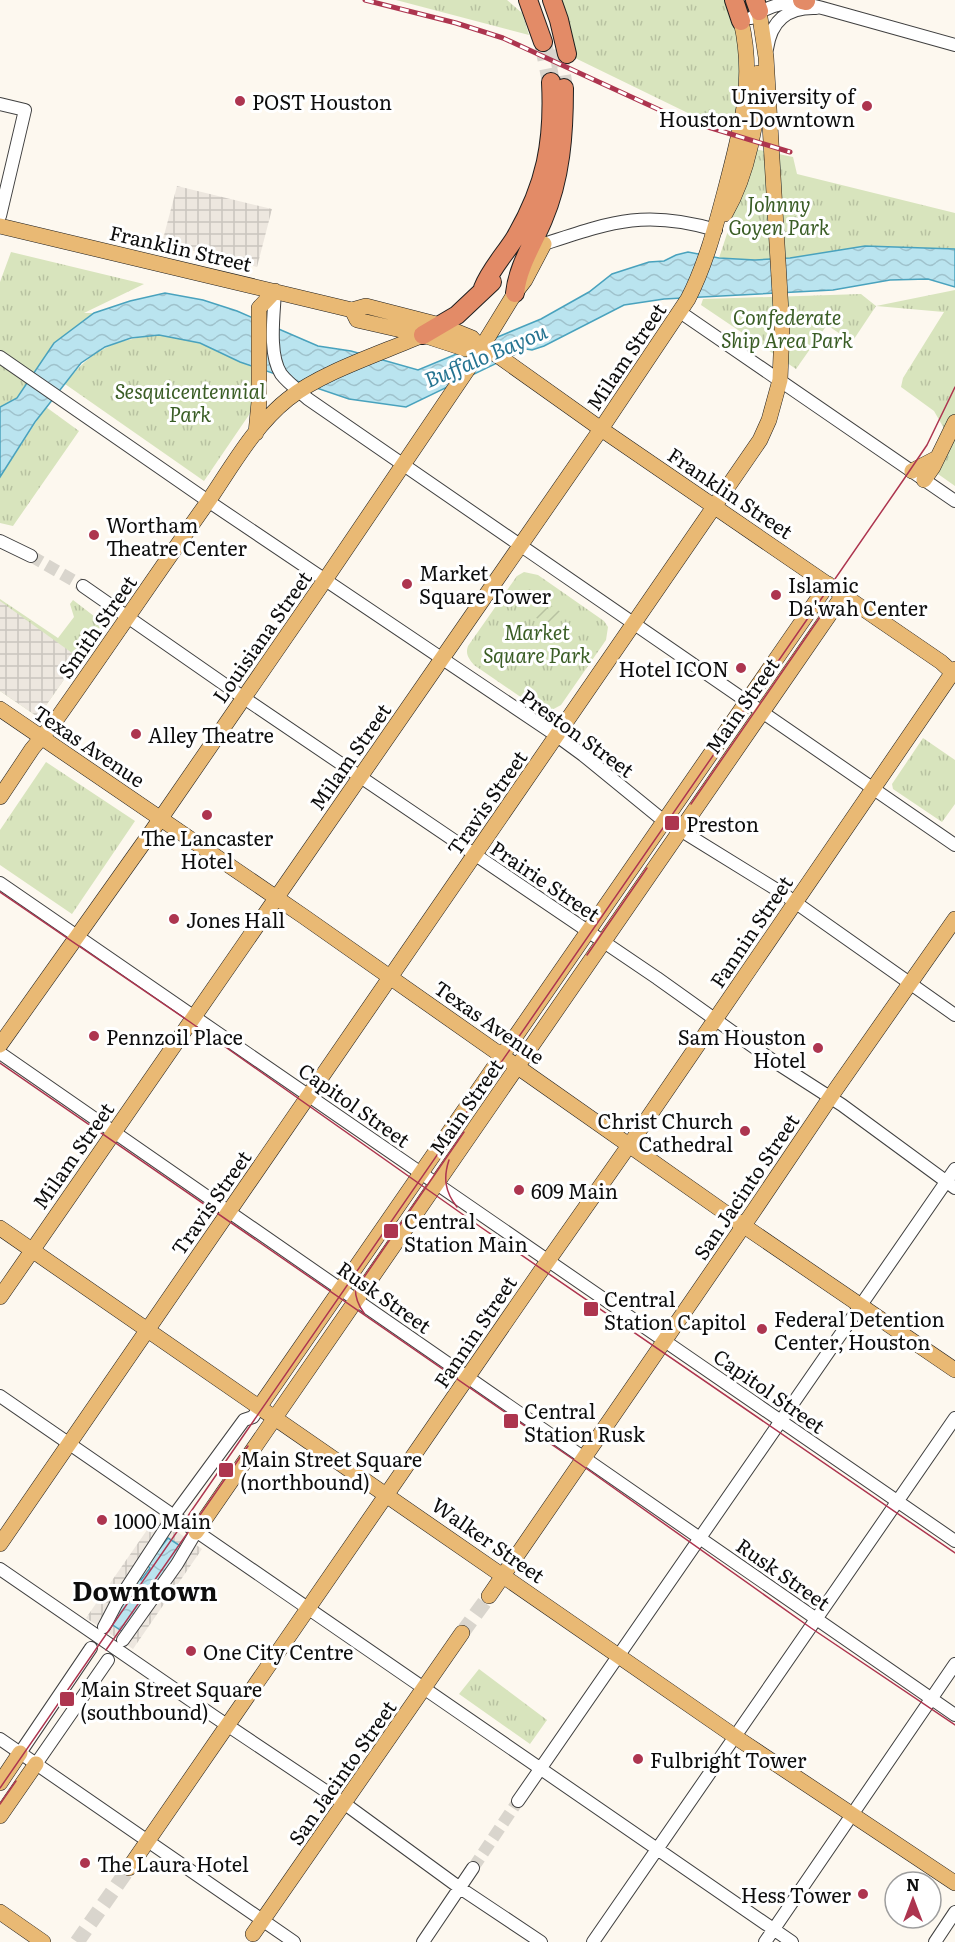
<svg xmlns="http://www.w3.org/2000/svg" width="955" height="1942" viewBox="0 0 955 1942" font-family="Literata,serif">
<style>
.grass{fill:url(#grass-tufts)}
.garden{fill:url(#garden-furrows)}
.plaza{fill:url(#plaza-grid)}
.water{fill:url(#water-waves);stroke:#49a2bd;stroke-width:1.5}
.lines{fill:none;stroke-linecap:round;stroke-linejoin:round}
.minor-tunnel{stroke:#d9d5cd;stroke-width:12;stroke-dasharray:12 6;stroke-linecap:butt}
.major-tunnel{stroke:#d9d5cd;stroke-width:15;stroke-dasharray:15 8;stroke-linecap:butt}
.highway-tunnel{stroke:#d9d5cd;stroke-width:18;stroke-dasharray:18 9;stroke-linecap:butt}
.minor-casing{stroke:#404040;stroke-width:14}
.major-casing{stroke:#1e1e1e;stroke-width:16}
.highway-casing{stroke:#1e1e1e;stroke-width:20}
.minor{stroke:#fff;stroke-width:12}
.major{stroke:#e9b974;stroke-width:15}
.highway{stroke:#e38b67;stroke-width:18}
.tram{stroke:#ad354f;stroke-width:1.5}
.rail-casing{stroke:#ad354f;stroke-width:5}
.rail{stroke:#fff;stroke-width:3;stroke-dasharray:9;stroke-linecap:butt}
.poi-dot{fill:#ad354f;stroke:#fff;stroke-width:2}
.labels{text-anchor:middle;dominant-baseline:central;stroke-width:6;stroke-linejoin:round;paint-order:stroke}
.poi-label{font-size:20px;fill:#0d0d0d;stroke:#fff;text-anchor:start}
.park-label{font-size:20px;font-style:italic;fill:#3a5d25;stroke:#fff}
.street-label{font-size:20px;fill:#0d0d0d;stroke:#fff}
.water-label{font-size:21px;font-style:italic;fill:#257491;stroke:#fff}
.district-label{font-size:26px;font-weight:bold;fill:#0d0d0d;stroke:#fff}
</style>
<defs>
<pattern id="grass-tufts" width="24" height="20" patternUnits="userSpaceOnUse" patternTransform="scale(1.5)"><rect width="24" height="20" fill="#d8e4bd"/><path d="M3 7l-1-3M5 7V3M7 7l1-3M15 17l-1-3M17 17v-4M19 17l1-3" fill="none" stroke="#b8c2a1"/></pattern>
<pattern id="garden-furrows" width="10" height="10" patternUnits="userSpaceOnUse" patternTransform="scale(1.5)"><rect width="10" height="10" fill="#d8e4bd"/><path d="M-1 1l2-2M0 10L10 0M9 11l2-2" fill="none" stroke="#b8c2a1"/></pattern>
<pattern id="plaza-grid" width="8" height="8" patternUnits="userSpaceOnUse" patternTransform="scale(1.5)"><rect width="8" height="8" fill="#ede7df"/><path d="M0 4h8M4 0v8" fill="none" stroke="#cac5be"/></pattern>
<pattern id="water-waves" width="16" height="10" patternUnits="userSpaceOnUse" patternTransform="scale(1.5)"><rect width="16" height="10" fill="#bae4ef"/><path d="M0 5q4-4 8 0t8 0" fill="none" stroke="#9fc2cc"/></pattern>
</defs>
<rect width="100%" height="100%" fill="#fdf8ef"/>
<path class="grass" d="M396 0H507L522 13 529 35Z
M556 0H728L740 43 741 100 732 128 692 115 573 57Z
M755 149 793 157 797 174 955 213V249L865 246 790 258 755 260 719 258Z
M11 252 144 284 84 313H94L54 343 17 398 0 407V282Z
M955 290V486L938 474 953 444 934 411 901 387 903 378 944 312 876 306 852 342 827 325 796 369 701 305 703 299 861 294 876 306Z
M159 335 200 343 257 367 253 409 204 481 65 384C93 348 114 340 159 335Z
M46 407 79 431 13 526 0 523V477Z
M524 572 538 575 604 621 608 627 606 640 561 705 548 712 541 711 474 665C469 659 465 654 468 646L517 576Z
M0 599 58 638 74 617 70 604 73 600 103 623 38 717 0 691Z
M923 738 955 760V804L942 822 893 789 892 784Z
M46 762 135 821 72 914 0 865V830Z
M479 1669 547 1720 530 1744 459 1694Z"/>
<path class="garden" d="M542 605 549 610 552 606 565 615 554 630 535 617Z"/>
<path class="plaza" d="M177 186 272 209 257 267 162 243Z
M0 601 79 658 38 717 0 691Z
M156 1517 202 1549 133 1649 86 1618Z"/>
<path class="water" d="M865 246 955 249V287L928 279 890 280 833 290 664 299 624 305 544 346 532 350 526 349 406 407 349 399 240 362 200 343 159 335 131 338 105 347 81 363 35 422 0 477V407L17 398 54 343 94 313 130 301 165 293 203 300 237 311 318 346 351 351 418 370 541 319 589 292 612 274 649 262 664 261 676 255 688 252 719 258 755 260 790 258Z
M168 1538 182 1547 123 1632 110 1623 138 1578 141 1580 150 1568 147 1565Z"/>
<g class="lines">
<path class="minor-tunnel" d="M31 556 83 586
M473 1868 518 1801"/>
<path class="major-tunnel" d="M462 1633 489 1596
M77 1942 129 1868"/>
<path class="highway-tunnel" d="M543 42 551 82
M558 49 564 88"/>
<g class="minor-casing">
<path id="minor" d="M751 18C777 0 795 0 826 9L955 45
M767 49C771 21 787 7 816 8
M0 104 25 110 0 216
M544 244C611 222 645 209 716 230
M275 291C274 314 268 354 281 374 288 383 299 391 308 399L955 845
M680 312 955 501
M0 357 208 501 557 736 583 755 659 817 782 893 955 1015
M0 541 31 556
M83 586 244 698 657 978 772 1060 842 1105 955 1188
M0 883 955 1541
M0 1053 955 1715
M0 1396 792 1942
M178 1510 244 1420 253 1417 260 1406
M0 1569 215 1717 345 1804 460 1888 541 1942
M104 1627 116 1604 167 1526
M123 1640 177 1564 196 1532
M0 1739 294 1942
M20 1753 91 1648
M36 1764 108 1660
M518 1801 955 1169
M423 1942 473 1868
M593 1942 955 1418
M765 1942 955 1664
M935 1942 955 1912"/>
</g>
<g class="major-casing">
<path id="major" d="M725 214C748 174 759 119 758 73
M0 226 352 310 366 306 440 325 472 338 481 348
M352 310 357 320 423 335 466 349 481 348 497 355 601 429 941 662 955 675
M256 433 259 402V308L275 291
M912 471 937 458
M924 480 933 467 955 422
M0 709 303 916 744 1226 955 1370
M0 797 32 749 56 720C107 648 156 575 207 503 231 468 254 426 288 399 322 372 382 353 423 335
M0 1045 152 831 325 580 472 363 515 293 525 280 544 244
M0 1228 740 1740 955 1883
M0 1297 601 429 688 299C706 264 716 225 726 187 741 129 755 81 741 21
M260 1406 828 584
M196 1532 843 595
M0 1544 760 440 769 420 780 380 782 329 766 57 759 11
M489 1596 753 1212 836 1089 955 919
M0 1783 20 1753
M0 1816 36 1764
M129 1868 538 1275 630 1144 955 669
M0 1912 43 1942
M253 1934 462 1633"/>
</g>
<g class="highway-casing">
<path id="highway" d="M528 0 543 42
M552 0 559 20 567 54
M734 0 741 21
M755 0 759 11
M802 0 806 1
M483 288C490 270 505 254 515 238 546 185 554 142 551 82
M515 293C518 266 533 244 543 220 561 178 564 134 564 88
M423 335 457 315 492 282"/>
</g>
<use href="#minor" class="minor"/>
<use href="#major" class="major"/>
<use href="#highway" class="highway"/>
<path class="tram" d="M691 804 829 604
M0 892 190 1022 482 1228 955 1553
M587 955 647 868
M0 1063 580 1464 811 1628 955 1725
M449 1160C443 1178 445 1192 457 1207
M358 1274C353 1288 355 1301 364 1313
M360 1283 464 1132
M106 1650 248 1446
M0 1788 904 479 927 445 955 387
M0 1804 16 1781"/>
<g class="rail-casing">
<path id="rail" d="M365 0 456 23 503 38 675 117 790 152"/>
</g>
<use href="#rail" class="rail"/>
</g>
<g class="poi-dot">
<circle cx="240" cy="101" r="6"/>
<circle cx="867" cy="106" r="6"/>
<circle cx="94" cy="535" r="6"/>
<circle cx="407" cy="584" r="6"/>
<circle cx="776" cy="595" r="6"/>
<circle cx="741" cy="668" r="6"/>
<circle cx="136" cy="734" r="6"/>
<circle cx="207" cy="815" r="6"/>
<rect x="664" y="815" width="16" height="16" rx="3"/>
<circle cx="174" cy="919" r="6"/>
<circle cx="94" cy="1036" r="6"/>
<circle cx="818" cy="1048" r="6"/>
<circle cx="745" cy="1131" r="6"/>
<circle cx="519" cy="1190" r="6"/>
<rect x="383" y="1223" width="16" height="16" rx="3"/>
<rect x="583" y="1301" width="16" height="16" rx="3"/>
<circle cx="762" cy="1329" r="6"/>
<rect x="503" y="1413" width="16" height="16" rx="3"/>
<rect x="218" y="1462" width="16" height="16" rx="3"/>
<circle cx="102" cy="1520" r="6"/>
<circle cx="191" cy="1651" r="6"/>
<rect x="59" y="1691" width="16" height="16" rx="3"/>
<circle cx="638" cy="1759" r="6"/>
<circle cx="85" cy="1863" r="6"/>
<circle cx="863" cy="1894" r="6"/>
</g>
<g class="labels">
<g class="poi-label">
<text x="855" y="95" text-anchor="end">University of<tspan x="855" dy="23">Houston-Downtown</tspan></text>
<text x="252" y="101">POST Houston</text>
<text x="106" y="524">Wortham<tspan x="106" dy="23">Theatre Center</tspan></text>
<text x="419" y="572">Market<tspan x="419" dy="23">Square Tower</tspan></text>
<text x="788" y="584">Islamic<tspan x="788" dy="23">Da'wah Center</tspan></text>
<text x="729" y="668" text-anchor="end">Hotel ICON</text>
<text x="148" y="734">Alley Theatre</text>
<text x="686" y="823">Preston</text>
<text x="207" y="837" text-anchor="middle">The Lancaster<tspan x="207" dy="23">Hotel</tspan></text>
<text x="186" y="919">Jones Hall</text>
<text x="106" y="1036">Pennzoil Place</text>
<text x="806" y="1036" text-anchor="end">Sam Houston<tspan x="806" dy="23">Hotel</tspan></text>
<text x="733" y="1120" text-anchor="end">Christ Church<tspan x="733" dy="23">Cathedral</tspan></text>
<text x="531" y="1190">609 Main</text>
<text x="404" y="1220">Central<tspan x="404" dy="23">Station Main</tspan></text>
<text x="604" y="1298">Central<tspan x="604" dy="23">Station Capitol</tspan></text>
<text x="774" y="1318">Federal Detention<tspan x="774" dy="23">Center, Houston</tspan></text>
<text x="524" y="1410">Central<tspan x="524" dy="23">Station Rusk</tspan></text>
<text x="240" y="1458">Main Street Square<tspan x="240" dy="23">(northbound)</tspan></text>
<text x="114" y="1520">1000 Main</text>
<text x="203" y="1651">One City Centre</text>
<text x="80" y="1688">Main Street Square<tspan x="80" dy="23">(southbound)</tspan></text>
<text x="650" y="1759">Fulbright Tower</text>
<text x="97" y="1863">The Laura Hotel</text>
<text x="851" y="1894" text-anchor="end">Hess Tower</text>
</g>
<g class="park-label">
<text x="779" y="203">Johnny<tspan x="779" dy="23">Goyen Park</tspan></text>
<text x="787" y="316">Confederate<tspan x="787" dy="23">Ship Area Park</tspan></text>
<text x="190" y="390">Sesquicentennial<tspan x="190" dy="23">Park</tspan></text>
<text x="537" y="631">Market<tspan x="537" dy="23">Square Park</tspan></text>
</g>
<g class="street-label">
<text transform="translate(181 247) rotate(13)">Franklin Street</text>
<text transform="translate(625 356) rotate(-56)">Milam Street</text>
<text transform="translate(731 492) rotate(34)">Franklin Street</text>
<text transform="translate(96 626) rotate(-55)">Smith Street</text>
<text transform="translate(261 636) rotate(-55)">Louisiana Street</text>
<text transform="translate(741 705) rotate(-55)">Main Street</text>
<text transform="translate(578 732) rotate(36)">Preston Street</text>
<text transform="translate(90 745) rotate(34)">Texas Avenue</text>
<text transform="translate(349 756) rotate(-55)">Milam Street</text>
<text transform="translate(486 802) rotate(-55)">Travis Street</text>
<text transform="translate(546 880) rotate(34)">Prairie Street</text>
<text transform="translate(750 931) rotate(-56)">Fannin Street</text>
<text transform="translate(490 1021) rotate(35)">Texas Avenue</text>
<text transform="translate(355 1104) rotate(35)">Capitol Street</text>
<text transform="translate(465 1106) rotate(-55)">Main Street</text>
<text transform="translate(72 1155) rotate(-55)">Milam Street</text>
<text transform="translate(745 1186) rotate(-56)">San Jacinto Street</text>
<text transform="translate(210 1202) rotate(-55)">Travis Street</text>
<text transform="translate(385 1296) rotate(35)">Rusk Street</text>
<text transform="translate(474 1331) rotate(-56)">Fannin Street</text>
<text transform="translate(770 1390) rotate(35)">Capitol Street</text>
<text transform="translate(489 1539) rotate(35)">Walker Street</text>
<text transform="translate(784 1573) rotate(35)">Rusk Street</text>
<text transform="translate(341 1772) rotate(-55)">San Jacinto Street</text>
</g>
<g class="water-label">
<text transform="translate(485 354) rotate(-23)">Buffalo Bayou</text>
</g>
<g class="district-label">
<text x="145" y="1589">Downtown</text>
</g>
</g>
<g transform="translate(913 1900)"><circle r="28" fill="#ffffff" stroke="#9e9e9e" stroke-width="1.5"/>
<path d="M0-4.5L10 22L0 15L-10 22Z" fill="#ad354f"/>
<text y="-9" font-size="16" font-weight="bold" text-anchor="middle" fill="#0d0d0d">N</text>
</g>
</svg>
